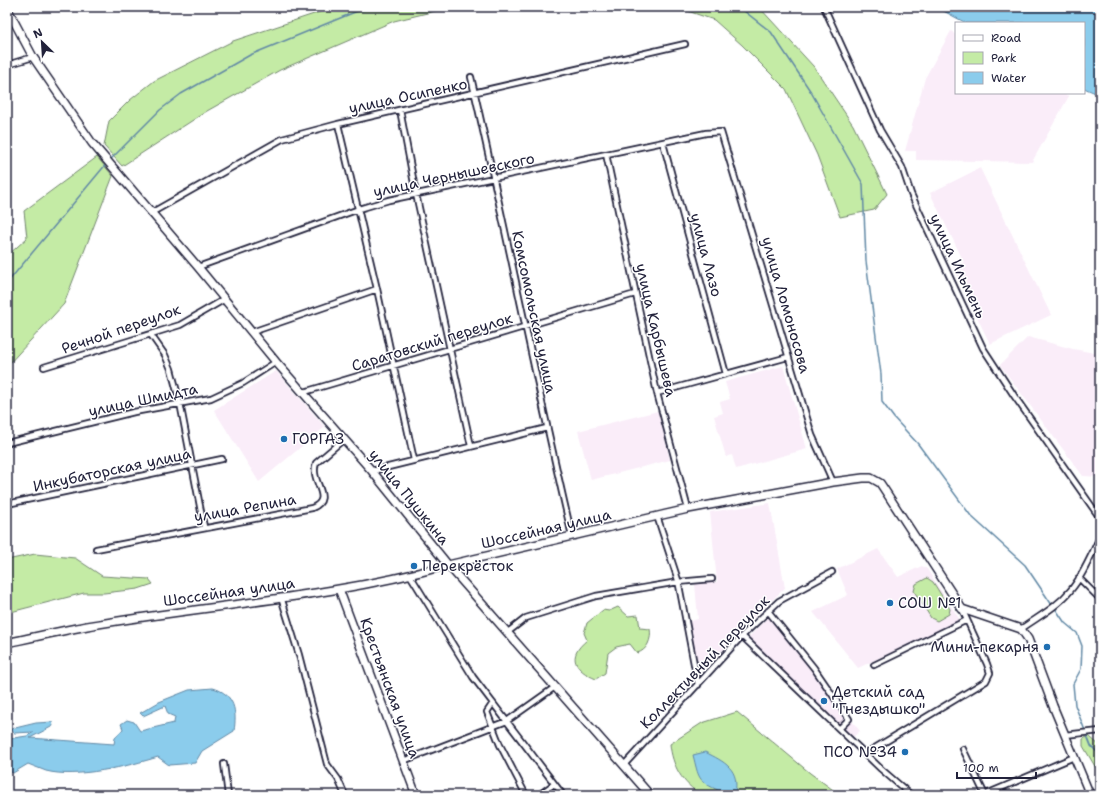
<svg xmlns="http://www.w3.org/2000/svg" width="1107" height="802" viewBox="0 0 1107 802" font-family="'Shantell Sans',sans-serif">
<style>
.built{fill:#faedf9}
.green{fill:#c4eba5;stroke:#738670}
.water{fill:#8bccec;stroke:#6188a5}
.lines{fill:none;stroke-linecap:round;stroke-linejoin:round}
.stream{stroke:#6188a5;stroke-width:1.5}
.street-casing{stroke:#22223b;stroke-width:8}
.secondary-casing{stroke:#22223b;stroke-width:10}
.street{stroke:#fff;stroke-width:4.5}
.secondary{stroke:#fff;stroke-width:7}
.poi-dot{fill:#1f6fb2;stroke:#fff;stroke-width:1.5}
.labels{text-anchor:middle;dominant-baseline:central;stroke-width:3;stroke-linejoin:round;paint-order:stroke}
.street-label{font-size:15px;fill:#22223b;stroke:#fff}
.poi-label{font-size:15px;fill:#22223b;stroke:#fff;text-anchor:start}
</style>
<rect width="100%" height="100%" fill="#fff"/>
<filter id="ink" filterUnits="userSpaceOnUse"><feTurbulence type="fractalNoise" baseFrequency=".025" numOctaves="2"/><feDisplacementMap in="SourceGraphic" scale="8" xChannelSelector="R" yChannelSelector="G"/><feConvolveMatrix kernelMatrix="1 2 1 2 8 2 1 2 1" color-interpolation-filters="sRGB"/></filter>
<g filter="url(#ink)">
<path class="built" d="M951 31 956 35V93H1062L1069 96 1032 162 916 160V151H905L925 78Z
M980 168 1051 315 990 344 953 267 964 262 930 193Z
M1028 337 1073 349 1100 354V477L1083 476 1000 365Z
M783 366 807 449 736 469 732 455 726 457 714 416 723 413 720 402 730 399 725 382Z
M276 371 325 427 259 482 214 410Z
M658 411 670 460 591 480 578 431Z
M770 503 785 588 739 631 742 634 720 653 698 661 687 622 698 619 695 584 717 582 710 512Z
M878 549 898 577 922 566 927 569 960 620 858 668 813 612 848 595 837 569Z
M768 617 860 731 852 738 748 638Z"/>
<path class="green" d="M335 7H452L394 21 280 70 207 111 122 166 104 146 109 121 130 100 154 81 233 41Z
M676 7H759L814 67 853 125 887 194 874 210 840 217 817 155 786 89 742 45 714 20Z
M97 157 113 176 64 304 7 366V256L27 238 24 211Z
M35 554 75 558 102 576 149 579 153 584 138 589 104 593H84L7 613V560Z
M927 578 933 582 950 609 949 614 937 621 931 618 914 591 916 584Z
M618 607 628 616 638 615 640 628 650 629C652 639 647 651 637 653L630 644 616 647 608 653 605 673 596 679C575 670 566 657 587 640L584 633 587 623 603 610 609 611Z
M737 712 810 773 840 795H702C682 784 672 765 670 744L702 723Z
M1089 736 1100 746V769L1096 768 1083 746V739Z"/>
<path class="water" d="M936 7H1100V95L1084 88V23H966Z
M213 688C235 694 237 712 234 731L202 751 195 763 169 765 158 757C129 766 76 779 46 771 40 769 34 766 28 764L13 773 7 770V739L27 736 34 732 14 733 11 729 36 723 52 722 53 726 30 738 114 744 115 738 123 729 121 724 127 720 134 722 140 731 174 723 175 717 168 714 165 706 143 716 140 713 159 702 189 690Z
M705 752C725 762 740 769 735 794 728 796 726 794 720 791 697 781 699 778 693 755Z"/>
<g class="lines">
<path class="stream" d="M739 7 771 32 811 92 863 184 866 261 881 374 882 402 894 418 918 444 971 516 1025 565 1052 605
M110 160 160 110 181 94 250 55 355 12 374 7
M7 283 107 163
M1055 608 1065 623 1077 633 1082 646 1081 669 1073 684 1075 705 1091 746 1100 755"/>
<g class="street-casing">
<path id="street" d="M824 7 880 130 902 167 911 194 983 348 1015 397 1100 518
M7 65 33 57
M471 77C506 229 536 383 572 536
M400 110 416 194 471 446
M338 124 377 289 414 460
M663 143 726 374
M606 154 657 393 688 509
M151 213 282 139 338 124 685 44
M198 267 359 209 389 200 706 133 721 132 812 435 833 482
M252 332 377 289
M151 335 165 355 171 369 180 403 204 527
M44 367 180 325 225 299
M304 392 635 294
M657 393 788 357
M7 443 134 412 211 398 243 383 276 362
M372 471 547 428
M7 504 222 459
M657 516 678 580 698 685
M96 549 312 508C335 498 309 482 316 463L344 439
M410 575 473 677 563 795
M1079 578 1100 599
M281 597 299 655 327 764 338 779 345 795
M768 611 814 668 849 719 839 729
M1021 629C1038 617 1057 607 1070 591 1083 576 1091 555 1100 537
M508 632 526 618 596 596 678 582 712 579
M742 636 881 769 911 795
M874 665 967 620
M493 703 487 712 500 745 526 795
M1065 735 1100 731
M963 749 985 795
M865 754 986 681 990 673 987 664 962 609
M403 761 507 721 555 687
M224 764 228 795
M624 765 742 636 779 601 832 572
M539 795 554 784
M984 795 1074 757"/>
</g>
<g class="secondary-casing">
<path id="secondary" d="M7 8 33 57 92 143 198 267 276 362 372 471 448 565 650 795
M339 589 416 795
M7 643C34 637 60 631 87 626 207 605 330 598 448 565L688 509 833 482 863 478H871L880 483 884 489 962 609 1021 629 1028 639 1053 706 1090 795"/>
</g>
<use href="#street" class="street"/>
<use href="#secondary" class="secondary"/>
</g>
</g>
<g class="poi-dot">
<circle cx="284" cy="439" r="4"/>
<circle cx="414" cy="566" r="4"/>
<circle cx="890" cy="603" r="4"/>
<circle cx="1047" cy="647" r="4"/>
<circle cx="824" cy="701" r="4"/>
<circle cx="905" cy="752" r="4"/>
</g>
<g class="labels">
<g class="street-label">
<text transform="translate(408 96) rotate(-12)">улица Осипенко</text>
<text transform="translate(454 175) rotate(-12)">улица Чернышевского</text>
<text transform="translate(706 255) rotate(75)">улица Лазо</text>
<text transform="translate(958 266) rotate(65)">улица Ильмень</text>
<text transform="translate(786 305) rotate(74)">улица Ломоносова</text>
<text transform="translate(534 312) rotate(78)">Комсомольская улица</text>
<text transform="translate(121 329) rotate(-19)">Речной переулок</text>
<text transform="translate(656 330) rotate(77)">улица Карбышева</text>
<text transform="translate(432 342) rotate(-17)">Саратовский переулок</text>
<text transform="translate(143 400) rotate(-12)">улица Шмидта</text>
<text transform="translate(112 470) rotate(-12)">Инкубаторская улица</text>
<text transform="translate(409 497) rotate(51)">улица Пушкина</text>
<text transform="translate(245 508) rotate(-10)">улица Репина</text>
<text transform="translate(546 529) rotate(-13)">Шоссейная улица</text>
<text transform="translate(229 592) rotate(-8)">Шоссейная улица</text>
<text transform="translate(705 662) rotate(-46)">Коллективный переулок</text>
<text transform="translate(390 688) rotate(70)">Крестьянская улица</text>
</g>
<g class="poi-label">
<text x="292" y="439">ГОРГАЗ</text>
<text x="422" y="566">Перекрёсток</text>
<text x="898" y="603">СОШ №1</text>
<text x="1039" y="647" text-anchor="end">Мини-пекарня</text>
<text x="832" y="692">Детский сад<tspan x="832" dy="17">"Гнездышко"</tspan></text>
<text x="897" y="752" text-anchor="end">ПСО №34</text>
</g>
</g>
<rect width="1107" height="802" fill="none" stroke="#fff" stroke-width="24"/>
<rect x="12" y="12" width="1083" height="778" fill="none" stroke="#22223b" stroke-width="1.5" filter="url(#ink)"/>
<rect x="955" y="22" width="130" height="72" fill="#ffffff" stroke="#a7a7b1"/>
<rect x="963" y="35" width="20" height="6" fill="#ffffff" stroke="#a7a7b1"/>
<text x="991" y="42" font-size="12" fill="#22223b">Road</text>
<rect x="963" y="52" width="20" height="12" fill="#c4eba5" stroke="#a7a7b1"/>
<text x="991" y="62" font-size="12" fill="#22223b">Park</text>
<rect x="963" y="72" width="20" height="12" fill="#8bccec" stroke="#a7a7b1"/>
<text x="991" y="82" font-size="12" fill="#22223b">Water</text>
<g transform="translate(42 42) rotate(335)" stroke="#ffffff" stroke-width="3" paint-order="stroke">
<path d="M0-3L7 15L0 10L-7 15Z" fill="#22223b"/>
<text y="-6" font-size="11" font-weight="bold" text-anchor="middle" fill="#22223b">N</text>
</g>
<path d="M957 772v6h79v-6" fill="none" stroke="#22223b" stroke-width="2"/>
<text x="963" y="772" font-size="12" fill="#22223b" stroke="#ffffff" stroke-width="3" paint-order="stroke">100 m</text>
</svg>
